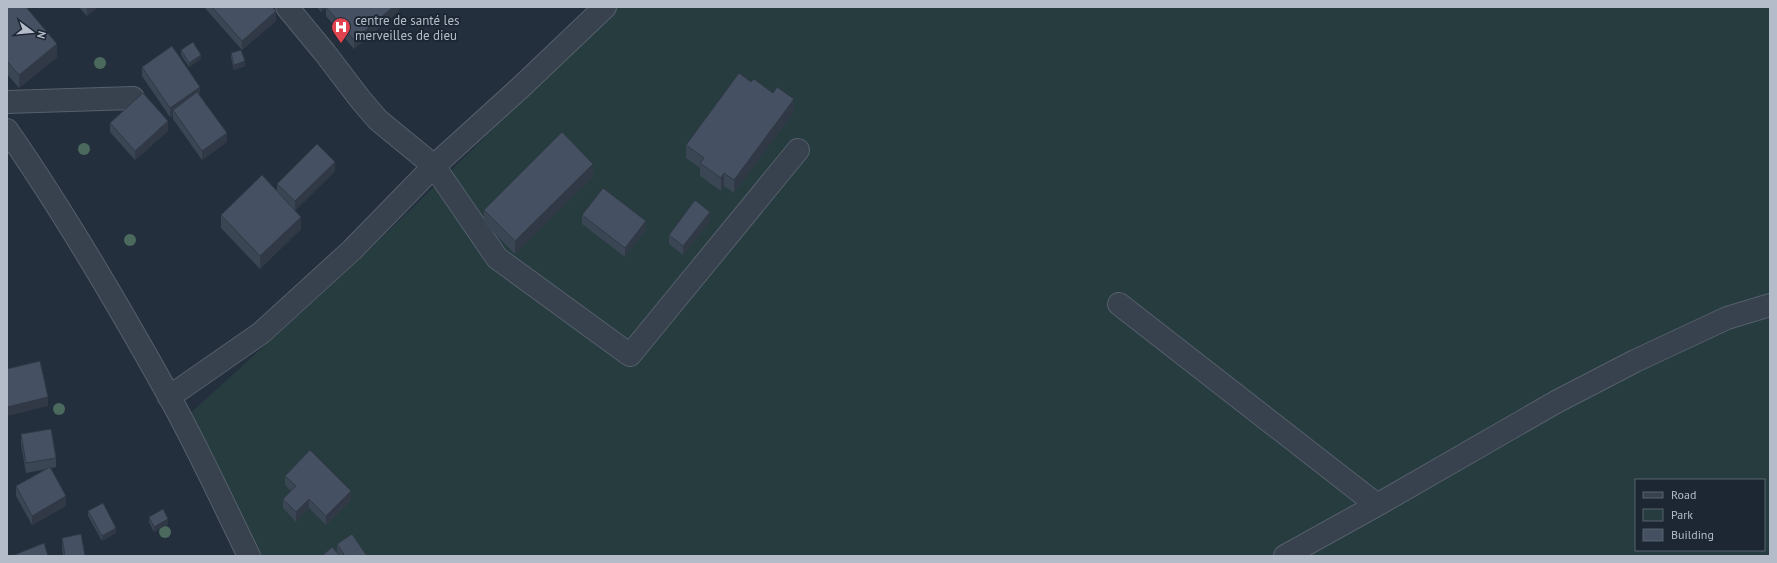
<svg xmlns="http://www.w3.org/2000/svg" width="1777" height="563" viewBox="0 0 1777 563" font-family="'PT Sans',sans-serif">
<style>
.green{fill:#263c3f;fill-rule:evenodd}
.lines{fill:none;stroke-linecap:round;stroke-linejoin:round}
.minor-casing{stroke:#565f6c;stroke-width:24}
.minor{stroke:#38414e;stroke-width:22}
.tree{fill:#4b6a5d}
.wall{fill:#3b4654}
.shaded-wall{fill:#303945}
.building{fill:#455162;stroke:#303945}
.labels{text-anchor:middle;dominant-baseline:central;stroke-width:4;stroke-linejoin:round;paint-order:stroke}
.poi-label{font-size:13px;fill:#b4bcc9;stroke:#1d2633;text-anchor:start}
</style>
<rect width="100%" height="100%" fill="#242f3e"/>
<path class="green" d="M589 7H1770V556H254L185 418 359 260 568 56ZM1636 480H1764V550H1636Z"/>
<g class="lines">
<g class="minor-casing">
<path id="minor" d="M287 7 325 53 360 99 378 120 434 166 497 258 630 355 798 150
M7 102 133 98
M7 130C66 215 119 306 169 396 198 448 223 503 249 556
M1119 304 1377 505
M169 397 261 333 352 250 434 166 521 87 605 7
M1285 556 1377 505 1556 402 1635 361 1727 318 1770 305"/>
</g>
<use href="#minor" class="minor"/>
</g>
<g class="tree">
<circle cx="100" cy="63" r="6"/>
<circle cx="84" cy="149" r="6"/>
<circle cx="130" cy="240" r="6"/>
<circle cx="59" cy="409" r="6"/>
<circle cx="165" cy="532" r="6"/>
</g>
<path class="wall" d="M7 7 57 57 19 88 7 74Z
M79 7H98L87 16Z
M204 7H272L276 21 242 50Z
M317 7H399V11L354 49 326 16V8L321 12Z
M181 50 201 59 189 67 181 55Z
M231 53 245 66 234 70 231 58Z
M142 67 200 97 227 142 202 160 173 119V116L170 117 142 76Z
M751 82 794 112 734 193 724 186 721 191 700 176V168L686 158V145Z
M110 123 168 131 135 160 110 132Z
M335 171 295 210 301 229 260 269 221 228V215L277 192V184Z
M593 177 515 254 484 223V210Z
M582 215 646 230 625 257 582 224Z
M710 221 683 255 669 244V235Z
M21 434 56 458V467L51 468 66 506 32 525 16 496V486L47 469 26 473 21 444Z
M285 476 351 500 326 525 309 508 296 522 283 508V499L291 491 285 485Z
M88 511 116 533 102 541 88 516Z
M149 517 168 524 154 532 149 522Z
M62 538 85 556H63L62 548Z
M337 544 367 556H322L337 552Z"/>
<path class="shaded-wall" d="M87 7H98L87 16Z
M321 7H326V8L321 12Z
M393 7H399V11L354 49V40Z
M276 11V21L242 50V41Z
M57 44V57L19 88V75Z
M201 55V59L189 67V63Z
M245 61V66L234 70V65Z
M200 87V97L173 110V116L170 117V108Z
M794 99V112L734 193V180Z
M168 121V131L135 160V151Z
M227 133V142L202 160V151Z
M335 162V171L295 211V201Z
M593 164V177L515 254V241Z
M724 173V186L721 191V178Z
M710 212V221L683 255V246Z
M301 217V229L260 269V256Z
M646 221V230L625 257V248Z
M48 397V406L7 416V407Z
M351 491V500L326 525V516Z
M66 496V506L32 525V516Z
M309 499V508L296 522V512Z
M168 519V524L154 532V527Z
M116 528V533L102 541V536Z"/>
<path class="building" d="M7 7H26L57 44 19 75 7 61Z
M212 7H272L276 11 242 41Z
M326 7H393L354 40Z
M193 42 201 55 189 63 181 50Z
M172 46 200 87 170 108 142 67Z
M241 50 245 61 234 65 231 53Z
M739 73 751 82 754 79 773 93 777 87 794 99 734 180 724 173 721 178 700 163 704 158 686 145Z
M197 92 227 133 202 151 173 110Z
M143 93 168 121 135 151 110 123Z
M562 132 593 164 515 241 484 210Z
M317 144 335 162 295 201 277 184Z
M262 175 301 217 260 256 221 215Z
M603 188 646 221 625 248 582 215Z
M695 200 710 212 683 246 669 235Z
M40 361 48 397 7 407V369Z
M51 429 56 458 26 463 21 434Z
M310 450 351 491 326 516 309 499 296 512 283 499 296 486 285 476Z
M50 467 66 496 32 516 16 486Z
M103 503 116 528 102 536 88 511Z
M163 509 168 519 154 527 149 517Z
M81 534 85 556H65L62 538Z
M352 534 367 556H345L337 544Z
M44 543 48 556H12Z
M332 547 340 556H322Z"/>
<defs>
<g id="hospital-pin" transform="scale(1)"><path d="M0 17L-7.5 6A9.5 9.5 0 1 1 7.5 6Z" fill="#e0444e" stroke="#1d2633"/><path d="M-5-5h3v3.5h4V-5h3V5h-3V1.5h-4V5h-3Z" fill="#fff"/></g>
</defs>
<g fill-rule="evenodd">
<use href="#hospital-pin" x="341" y="27"/>
</g>
<g class="labels">
<g class="poi-label">
<text x="355" y="20">centre de santé les<tspan x="355" dy="15">merveilles de dieu</tspan></text>
</g>
</g>
<rect width="1777" height="563" fill="none" stroke="#b4bcc9" stroke-width="16"/>
<rect x="1635" y="479" width="130" height="72" fill="#1d2633" stroke="#59626f"/>
<rect x="1643" y="492" width="20" height="6" fill="#38414e" stroke="#59626f"/>
<text x="1671" y="499" font-size="12" fill="#b4bcc9">Road</text>
<rect x="1643" y="509" width="20" height="12" fill="#263c3f" stroke="#59626f"/>
<text x="1671" y="519" font-size="12" fill="#b4bcc9">Park</text>
<rect x="1643" y="529" width="20" height="12" fill="#455162" stroke="#59626f"/>
<text x="1671" y="539" font-size="12" fill="#b4bcc9">Building</text>
<g transform="translate(32 32) rotate(106)" stroke="#1d2633" stroke-width="3" paint-order="stroke">
<path d="M0-3L7 15L0 10L-7 15Z" fill="#b4bcc9"/>
<text y="-6" font-size="11" font-weight="bold" text-anchor="middle" fill="#b4bcc9">N</text>
</g>
</svg>
